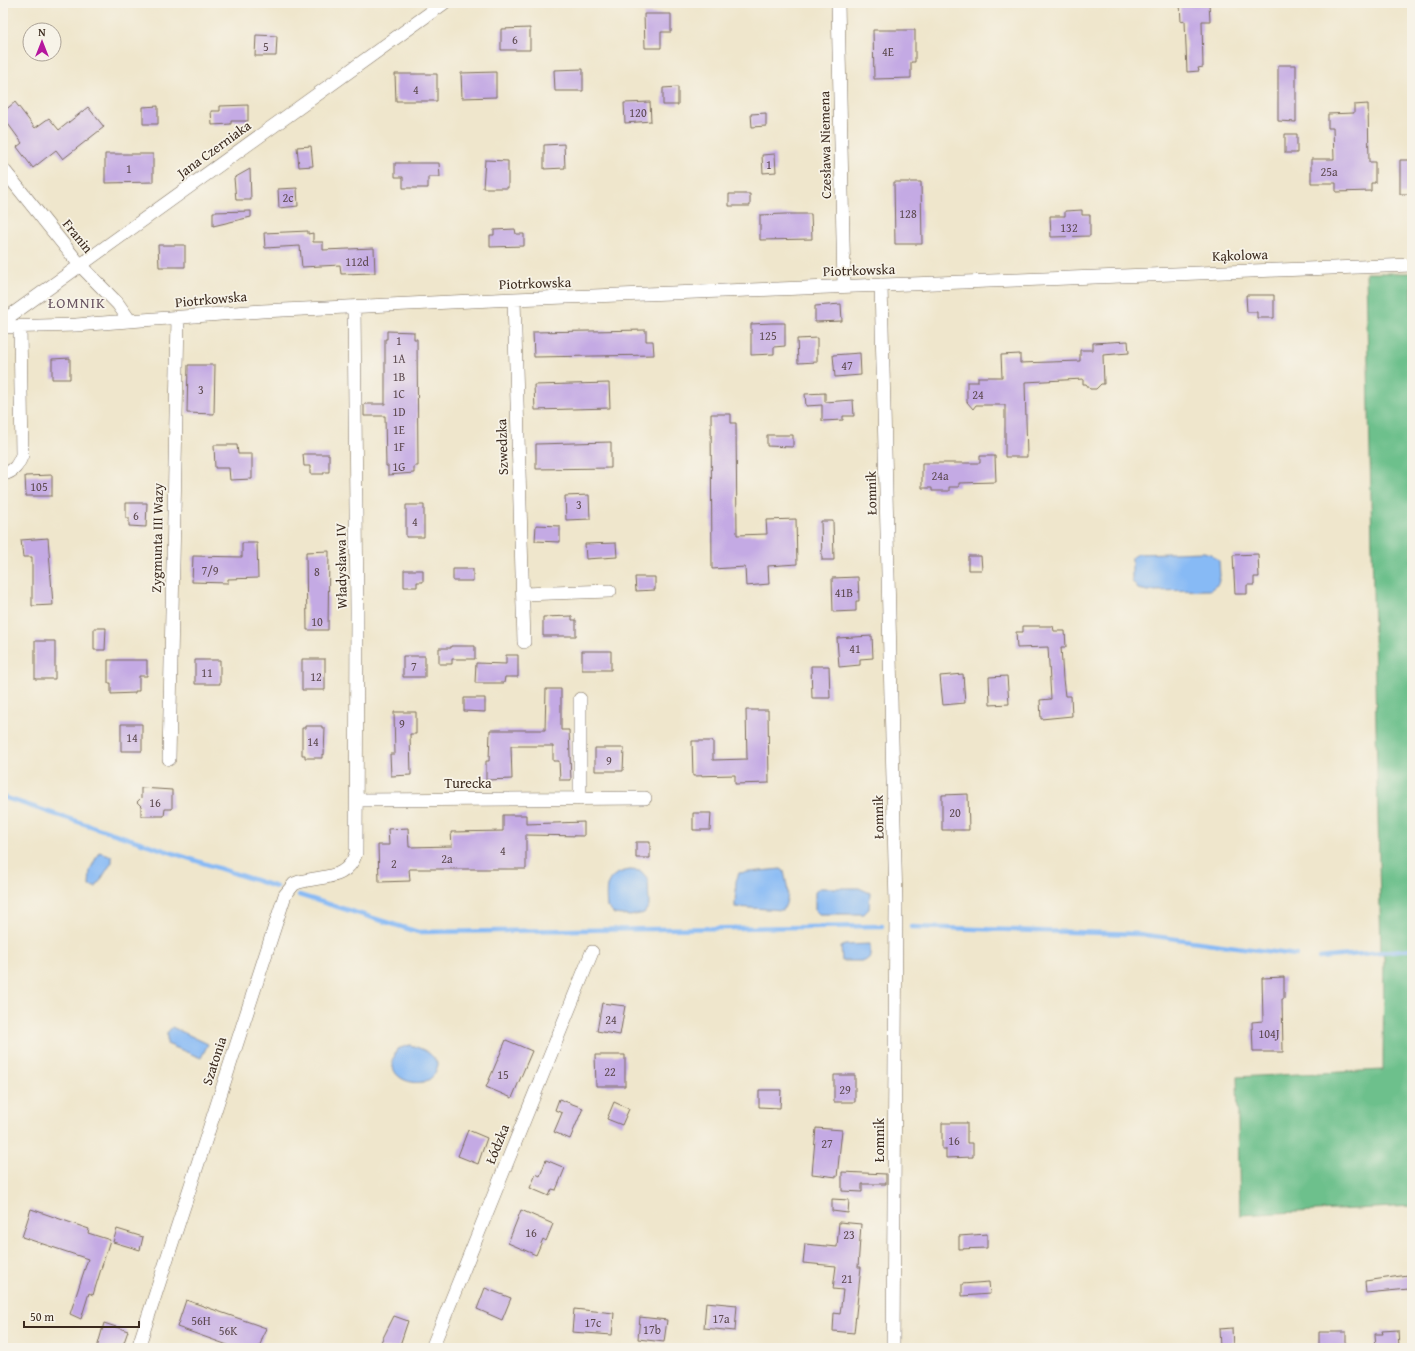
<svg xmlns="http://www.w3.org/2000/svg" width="1415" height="1351" viewBox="0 0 1415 1351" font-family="'Gentium Book Plus',serif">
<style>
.forest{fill:#6dc08c;stroke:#547555}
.water{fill:#87baf5;stroke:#61728a}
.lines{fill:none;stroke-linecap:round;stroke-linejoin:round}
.stream{stroke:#87baf5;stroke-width:4.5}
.building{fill:#c4aae4}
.minor-casing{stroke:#7a6c5b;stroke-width:14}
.minor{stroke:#fff;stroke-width:13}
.labels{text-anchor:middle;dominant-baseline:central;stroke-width:3.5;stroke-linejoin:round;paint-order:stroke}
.number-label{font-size:12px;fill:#5d4a50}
.street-label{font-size:14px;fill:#3b2a1e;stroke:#f7f3e8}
.neighbourhood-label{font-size:15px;letter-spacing:1px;fill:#6b5763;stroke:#f7f3e8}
</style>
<rect width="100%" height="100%" fill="#f7f3e8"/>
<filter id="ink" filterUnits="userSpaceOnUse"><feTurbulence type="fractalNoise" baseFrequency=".025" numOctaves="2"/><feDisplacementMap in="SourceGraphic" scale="8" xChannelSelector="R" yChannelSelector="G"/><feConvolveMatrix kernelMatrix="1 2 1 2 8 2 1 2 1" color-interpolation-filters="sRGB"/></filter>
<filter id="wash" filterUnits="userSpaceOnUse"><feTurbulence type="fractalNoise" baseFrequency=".012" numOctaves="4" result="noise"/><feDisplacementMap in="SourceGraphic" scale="16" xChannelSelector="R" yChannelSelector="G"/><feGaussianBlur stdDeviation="0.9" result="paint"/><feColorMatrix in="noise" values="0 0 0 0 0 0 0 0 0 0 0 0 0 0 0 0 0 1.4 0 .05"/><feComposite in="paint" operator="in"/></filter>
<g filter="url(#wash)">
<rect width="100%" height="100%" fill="#efe6cc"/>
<path class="forest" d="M1366 273H1412V1206L1240 1215 1237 1077 1383 1070 1384 952H1381Z"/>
<path class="water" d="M1204 552 1213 555 1219 561 1220 576 1218 584 1210 590 1148 591 1138 589 1132 581V557L1137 554Z
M99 852 112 856V862L96 887 89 886 90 870Z
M781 869 784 871C787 887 791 896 783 910L735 907 736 881 739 873Z
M630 870 641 871 648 879 649 906 644 913 630 916 614 914 607 907C605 885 606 874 630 870Z
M820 888H859L870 893 869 909 864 914H819L815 910V892Z
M870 944V957L865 961H842L841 947 845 945Z
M172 1027 208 1044 201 1058 167 1044V1033Z
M410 1045C423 1049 432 1052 438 1065 436 1071 434 1077 428 1080 417 1086 396 1081 393 1067 392 1061 395 1054 397 1049Z"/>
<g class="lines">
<path class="stream" d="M3 797 276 887
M299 895 418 932 882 926
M911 927 1139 934 1296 955
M1319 958 1412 949"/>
</g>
<g id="blocks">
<path class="building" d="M1180 3H1209L1210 21H1202L1203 67 1198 68 1199 71 1187 72 1185 21 1181 22Z
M644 14H671V32H661V48H645Z
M530 28V50H501V29Z
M873 30H915V62H911V78L874 79Z
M256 35 277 36 276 56H255Z
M1278 65H1296V122L1278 121Z
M583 69V91H555L554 70Z
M496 72V97L462 98 461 73Z
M395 74H437V101H396Z
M678 87V105H663V88Z
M15 102 35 128 49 118 59 130 88 107 104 127 63 159 56 150 33 168 17 147 22 143 3 117V112Z
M650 102 651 121 625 123 624 103Z
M1368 104 1369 162H1375V183H1371V191L1336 192V183H1311V159H1334L1333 128H1328V114L1354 113V105Z
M248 105V121H231V124L212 125 211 111H220V106Z
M158 106V124H143V107Z
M766 113V126L752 127 751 114Z
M1285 134H1297V153H1285Z
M564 144 565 168 544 169V145Z
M311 146 313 166 299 167 297 147Z
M105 154H153V182L105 183Z
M775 154 776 172 763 173 762 155Z
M485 160 508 161V188H483Z
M1400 160H1412V194H1400Z
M395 163H439L440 177H428V188H403V177H395Z
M250 169 251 200H236L234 178Z
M894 182H921L922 244H895Z
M297 188 298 206 279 208 278 189Z
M729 194H750V206H729Z
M1082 210V215H1090V236L1051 237 1050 216H1065V211Z
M251 211V217L213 226V212Z
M785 214H811L812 239 760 240V215Z
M515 229 516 234H524V246L490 247V235H494V230Z
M308 231V234L313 233V242H323V250L374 248 375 273 341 274 340 265 302 267 300 246 265 248 264 233Z
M158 245H185V267H159Z
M1246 295H1274V318H1257V312H1247Z
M841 304 842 321 815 322V306Z
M772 323H785V346L774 347V354L751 355V324Z
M646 330V341H653L654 355 534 357 533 332Z
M387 331 414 332V339H417L418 466H414V473L388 475V466H386L385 416H364V404H385V339H387Z
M817 338V362L798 363 797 339Z
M1128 341 1129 353 1103 355 1104 384H1101L1096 389H1090L1086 384H1083V379L1025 382 1027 457H1005V405H976L973 409 967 402V382H978V377H1002L1001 355 1020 354V363L1080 361V350H1093V343Z
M860 353 861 375 835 377 833 355Z
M70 358V379H52V359Z
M188 365H215L214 414 187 413Z
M609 383 610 408 535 410 534 385Z
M825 393V402L853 400 854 416H843V420L822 421V405L806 406 805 394Z
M711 414H731V423H736L737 535 767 534 766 520 796 519 797 564 768 566 769 584 746 586 745 567 712 569Z
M767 435H793V447L767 446Z
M611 442V468L536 469V444Z
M214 445H237L238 454H252V479L230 480 229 468H215Z
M303 454H329V472H324V474H310V466H304Z
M980 456H995L996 482 959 483V487H949V491H932V488H922V463H980Z
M52 475V496H26L25 476Z
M589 495 590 519 566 520 565 496Z
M126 503H147L146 527 129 526V518H126Z
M406 505H424V537H406Z
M821 521H833L834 560H822Z
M536 525 560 526V542L535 541Z
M48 538 53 605 32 606V557H23L21 540Z
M242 543H257L258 578 228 579V583L192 582 193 556 242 557Z
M616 543 617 557 586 559 585 544Z
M329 551 328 630H307L306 552Z
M1258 554 1259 577H1254V585H1247V594H1235L1233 555Z
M968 556H981L982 570H968Z
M453 569H473V581H453Z
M404 570H423V582H417V587H404Z
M635 577H655V590L636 591Z
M858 577 859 601H856V611L833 612 832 578Z
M572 616V620H576V636H543V617Z
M1023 626H1053L1054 631H1065L1066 647H1061L1063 679 1065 696H1071L1072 716 1041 719 1040 700 1051 699 1048 647 1017 648 1016 632H1023Z
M94 628H106L105 650H94Z
M872 636 873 658 860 659V665L839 667 837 638Z
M35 641H55V679H35Z
M451 646H475V659H452V664H439V648H451Z
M582 651H611V670H582Z
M506 655H518V677H505L504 683H475L476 663 506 664Z
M403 656H425V677H403Z
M302 659H325V690H302Z
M108 660H147V676H139V691H135V693L111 694V683H108Z
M195 660H220V684H195Z
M811 666H829L830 698H812Z
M963 674 965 703 943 705 940 676Z
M1007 676 1009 704 990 705 989 677Z
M546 689H561V730H569L571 780H560L559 761H553V746H511L512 779 486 780V761H489L490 730H545Z
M464 698H485V712L464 711Z
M746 710H768L769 783 735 784V775L693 776 692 741H713V760L747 759Z
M394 712H416V734H410L411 775 391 776 390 754H395Z
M121 724H142V751H121Z
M305 726H322V728H325L324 755 322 754V758H305V755H302V728H305Z
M595 748H624L623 771H595Z
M141 788 172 790V809H165L164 816H141V806L137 802 141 798Z
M968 794 969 830H942V795Z
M693 813H711L710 830H693Z
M503 815H526V824L584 822V836L526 835V869H409L410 881 379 882 378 845H389L388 829 408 828 409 847 452 846 451 832 503 831Z
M636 842H650V858H636Z
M1284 977V999H1282L1283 1052H1253L1252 1022 1263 1021 1262 978Z
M602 1003 625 1006 620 1035 597 1031Z
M506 1040 532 1051 512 1098 486 1087Z
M595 1055H625V1086H596Z
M834 1075H855V1102H834Z
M759 1090H781L780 1108 759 1107Z
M559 1099 583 1108 570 1139 554 1132 562 1113 555 1110Z
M614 1102 629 1109 622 1125 607 1119Z
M942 1123H967V1143H973V1157L946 1158V1149H942Z
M816 1128 842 1130 837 1177 812 1174Z
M468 1130 487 1138 478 1164 458 1156Z
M546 1160 565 1168 556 1190 552 1189 549 1196 530 1188 536 1174 540 1176Z
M842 1172 886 1174V1184H862V1192L842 1191Z
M832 1199 849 1200 848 1213 832 1211Z
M31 1209 89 1229 88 1233 110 1240 93 1295 89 1293 81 1319 70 1314 88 1259 22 1237Z
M521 1210 553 1224 546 1241 543 1239 536 1255 508 1243Z
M839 1222 861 1224 858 1267H861L854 1333 833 1331 834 1313 840 1314 843 1290 833 1289 836 1266 803 1263 805 1244 837 1247Z
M117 1229 143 1237 140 1250 113 1242Z
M987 1234V1248L959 1249V1236Z
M1408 1275 1409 1289 1366 1293 1365 1281Z
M989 1282 990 1294 962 1296V1284Z
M485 1288 511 1298 502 1320 477 1309Z
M186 1300 266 1328 259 1348H236L177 1327Z
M706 1302 737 1305 735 1331 704 1328Z
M574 1309 614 1313 612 1335 572 1332Z
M394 1316 408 1321 399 1348H378Z
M640 1317 667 1320 664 1342 638 1339Z
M104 1323 128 1331 122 1348H97Z
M1232 1328 1233 1348H1220L1219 1329Z
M1398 1330 1399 1348H1376L1375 1334H1383L1382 1331Z
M1319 1332H1346V1348H1319Z"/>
</g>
</g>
<g filter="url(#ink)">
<use href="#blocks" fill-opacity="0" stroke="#7a6c5b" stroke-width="1"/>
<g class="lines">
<g class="minor-casing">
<path id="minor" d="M838 3 844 286
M3 169 80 265 118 304 130 321
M881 285 896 905 893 1348
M514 299 524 642
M3 321 444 3
M3 327 76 325 262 311 514 299 1412 265
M3 474C14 472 18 465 22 455L20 328
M523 594 610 591
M580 699V799
M169 759 178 318
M357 800 645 798
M138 1348 285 895 294 884 299 882C323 875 347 881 356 853L357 611 354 307
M432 1348 592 952"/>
</g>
<use href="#minor" class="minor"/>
</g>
</g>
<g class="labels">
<g class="number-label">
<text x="515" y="39">6</text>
<text x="266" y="46">5</text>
<text x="888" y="51">4E</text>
<text x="416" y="89">4</text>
<text x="638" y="112">120</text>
<text x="769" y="164">1</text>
<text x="129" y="168">1</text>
<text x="1329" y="171">25a</text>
<text x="288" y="197">2c</text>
<text x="908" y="213">128</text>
<text x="1069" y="227">132</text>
<text x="357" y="261">112d</text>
<text x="768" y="335">125</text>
<text x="399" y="340">1</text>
<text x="399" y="358">1A</text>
<text x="847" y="365">47</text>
<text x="399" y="376">1B</text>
<text x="201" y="389">3</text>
<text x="399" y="393">1C</text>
<text x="978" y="394">24</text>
<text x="399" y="411">1D</text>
<text x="399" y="429">1E</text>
<text x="399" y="446">1F</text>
<text x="399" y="466">1G</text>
<text x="940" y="475">24a</text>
<text x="39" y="486">105</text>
<text x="579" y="504">3</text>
<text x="136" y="515">6</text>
<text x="415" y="521">4</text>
<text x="210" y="570">7/9</text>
<text x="317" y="571">8</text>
<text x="844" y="592">41B</text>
<text x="317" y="621">10</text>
<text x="855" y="648">41</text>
<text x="414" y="666">7</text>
<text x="207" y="672">11</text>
<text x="316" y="676">12</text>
<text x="402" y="723">9</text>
<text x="132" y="737">14</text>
<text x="313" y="741">14</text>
<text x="609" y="760">9</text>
<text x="155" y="802">16</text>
<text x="955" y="812">20</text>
<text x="503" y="850">4</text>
<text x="447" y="858">2a</text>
<text x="394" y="863">2</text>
<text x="611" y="1019">24</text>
<text x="1269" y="1033">104J</text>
<text x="610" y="1071">22</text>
<text x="503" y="1074">15</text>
<text x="845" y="1089">29</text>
<text x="954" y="1140">16</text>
<text x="827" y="1143">27</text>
<text x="531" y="1232">16</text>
<text x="849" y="1234">23</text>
<text x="847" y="1278">21</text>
<text x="721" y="1318">17a</text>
<text x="201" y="1320">56H</text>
<text x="593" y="1322">17c</text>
<text x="652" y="1329">17b</text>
<text x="228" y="1330">56K</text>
</g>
<g class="street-label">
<text transform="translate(825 145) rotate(-91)">Czesława Niemena</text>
<text transform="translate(214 149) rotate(-36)">Jana Czerniaka</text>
<text transform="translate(78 236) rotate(51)">Franin</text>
<text transform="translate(1240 255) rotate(-2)">Kąkolowa</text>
<text transform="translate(859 270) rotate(-2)">Piotrkowska</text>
<text transform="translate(535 283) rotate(-2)">Piotrkowska</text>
<text transform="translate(211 299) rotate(-5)">Piotrkowska</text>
<text transform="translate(502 447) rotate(-92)">Szwedzka</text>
<text transform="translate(871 493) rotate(-91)">Łomnik</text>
<text transform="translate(157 538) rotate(-89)">Zygmunta III Wazy</text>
<text transform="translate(341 566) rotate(-91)">Władysława IV</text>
<text x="468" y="783">Turecka</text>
<text transform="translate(878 817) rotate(-91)">Łomnik</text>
<text transform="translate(214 1061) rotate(-72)">Szatonia</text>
<text transform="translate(879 1140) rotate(-90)">Łomnik</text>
<text transform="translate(497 1144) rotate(-68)">Łódzka</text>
</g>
<g class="neighbourhood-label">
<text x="77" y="302">ŁOMNIK</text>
</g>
</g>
<rect width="1415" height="1351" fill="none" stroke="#f7f3e8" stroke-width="16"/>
<g transform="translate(42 42)"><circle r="19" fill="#f7f3e8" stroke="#aca397"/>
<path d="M0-3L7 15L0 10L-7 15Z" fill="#b5179e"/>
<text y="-6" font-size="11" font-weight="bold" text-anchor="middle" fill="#3b2a1e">N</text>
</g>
<path d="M24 1321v6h115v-6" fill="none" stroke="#3b2a1e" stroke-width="2"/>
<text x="30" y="1321" font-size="12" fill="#3b2a1e" stroke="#f7f3e8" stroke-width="3" paint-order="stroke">50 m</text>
</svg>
